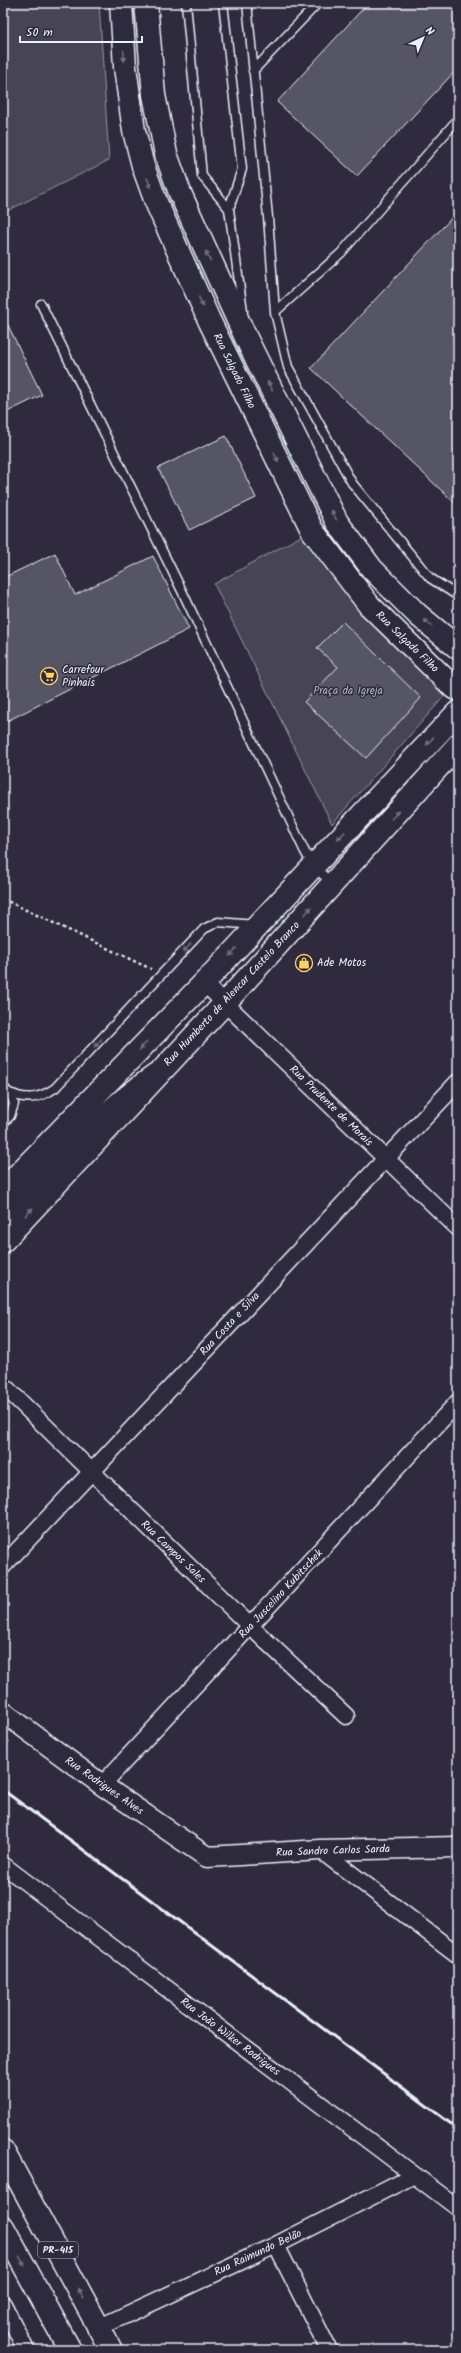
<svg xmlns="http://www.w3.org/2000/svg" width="461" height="2353" viewBox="0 0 461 2353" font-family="Kalam,sans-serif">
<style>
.green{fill:#464455;stroke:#979aa6}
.building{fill:#575565;stroke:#e8f1f8}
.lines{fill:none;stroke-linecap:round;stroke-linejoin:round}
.service-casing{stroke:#e8f1f8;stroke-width:11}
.minor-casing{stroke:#e8f1f8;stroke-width:19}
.tertiary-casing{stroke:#e8f1f8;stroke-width:23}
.secondary-casing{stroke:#e8f1f8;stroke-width:25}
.trunk-casing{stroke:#e8f1f8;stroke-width:25}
.path{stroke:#e8f1f8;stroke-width:2.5;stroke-dasharray:3 3;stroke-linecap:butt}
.service{stroke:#2f2a3d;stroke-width:8}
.minor{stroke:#2f2a3d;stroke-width:16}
.tertiary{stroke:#2f2a3d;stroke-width:20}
.secondary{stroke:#2f2a3d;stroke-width:22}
.trunk{stroke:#2f2a3d;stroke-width:22}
.rail{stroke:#e8f1f8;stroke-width:3}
.oneway{fill:#70707e}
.labels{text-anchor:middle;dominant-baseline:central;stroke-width:3;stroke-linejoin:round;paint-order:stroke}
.shield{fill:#2f2a3d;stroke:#b0b5c0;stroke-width:1}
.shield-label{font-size:10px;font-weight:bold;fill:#e8f1f8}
.street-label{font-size:11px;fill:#e8f1f8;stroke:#2f2a3d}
.poi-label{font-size:11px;fill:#e8f1f8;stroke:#2f2a3d;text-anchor:start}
.park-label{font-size:11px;fill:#afb4bf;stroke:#2f2a3d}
</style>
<rect width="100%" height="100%" fill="#2f2a3d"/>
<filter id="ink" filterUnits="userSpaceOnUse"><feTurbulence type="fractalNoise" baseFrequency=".025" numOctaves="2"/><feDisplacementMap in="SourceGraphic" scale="8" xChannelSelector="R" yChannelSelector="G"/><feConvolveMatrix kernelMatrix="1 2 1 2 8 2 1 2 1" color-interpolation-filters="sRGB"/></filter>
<g filter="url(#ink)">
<path class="green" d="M3 3H99L109 160 5 212Z
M312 530 448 692 332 824 214 584Z"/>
<path class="building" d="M368 3H458V68L357 176 277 102Z
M458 211V506L311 368Z
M3 315 42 395 3 414Z
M226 436 256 498 189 530 158 468Z
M55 553 75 595 153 556 189 629 3 723V578Z
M343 622 421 698 366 758 304 702 338 667 317 648Z"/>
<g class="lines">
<g class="service-casing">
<path id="service" d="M186 3 202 176 229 209 242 169 223 3
M247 3 268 217 275 312
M253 71 318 3
M458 119 341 253 275 312 288 367 352 483 430 578 458 596
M229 209 243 311
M41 304 183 593 304 850 313 866 333 884
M3 1087 11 1095 14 1104 10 1116 3 1123
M3 1093C9 1092 12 1094 18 1096 32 1100 43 1096 55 1088L204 929 218 922 255 925"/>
</g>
<g class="minor-casing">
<path id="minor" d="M204 983 458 1228
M3 1385 251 1627 346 1716
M3 1566 458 1082
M102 1785 458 1402
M320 1850 458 1955
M3 1865 458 2208
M276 2245 329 2350
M3 2304 26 2350
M100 2327 276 2245 414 2175"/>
</g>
<g class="tertiary-casing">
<path id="tertiary" d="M3 1712 102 1785 207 1857 320 1850 458 1847"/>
</g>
<g class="secondary-casing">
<path id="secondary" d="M121 3 125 67 134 131 143 166 156 202 209 320 312 530 369 605 454 688
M146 3 154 95 166 154 180 193 246 338 337 522 372 569 418 615 458 648
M3 1190 204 983 457 713
M3 1241 225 1003 458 745"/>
</g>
<g class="trunk-casing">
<path id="trunk" d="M3 1218C52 1167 98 1115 156 1075
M3 2151 111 2350
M3 2227 70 2350"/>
</g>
<path class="path" d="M3 899 151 969"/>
<use href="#service" class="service"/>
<use href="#minor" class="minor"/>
<use href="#tertiary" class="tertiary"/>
<use href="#secondary" class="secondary"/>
<use href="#trunk" class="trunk"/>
<path class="rail" d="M3 1790 458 2129"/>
</g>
<defs><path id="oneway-solid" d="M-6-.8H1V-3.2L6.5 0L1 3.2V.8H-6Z"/></defs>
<g class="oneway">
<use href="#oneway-solid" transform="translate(124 56) rotate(86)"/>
<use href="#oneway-solid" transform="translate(149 183) rotate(70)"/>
<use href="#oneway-solid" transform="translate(208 256) rotate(-115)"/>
<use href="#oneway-solid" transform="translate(201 302) rotate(65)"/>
<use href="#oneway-solid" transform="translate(270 386) rotate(-116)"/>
<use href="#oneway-solid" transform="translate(276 457) rotate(64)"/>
<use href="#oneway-solid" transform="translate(334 515) rotate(-116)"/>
<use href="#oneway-solid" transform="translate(428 623) rotate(-140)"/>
<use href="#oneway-solid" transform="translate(430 741) rotate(133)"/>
<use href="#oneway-solid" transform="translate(395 815) rotate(-48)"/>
<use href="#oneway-solid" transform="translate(341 836) rotate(133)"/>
<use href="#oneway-solid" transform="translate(308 911) rotate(-48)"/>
<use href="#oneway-solid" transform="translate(187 948) rotate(133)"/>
<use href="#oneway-solid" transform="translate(233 952) rotate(133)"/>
<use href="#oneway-solid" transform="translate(98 1043) rotate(133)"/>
<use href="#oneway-solid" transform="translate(143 1046) rotate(134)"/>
<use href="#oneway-solid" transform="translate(29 1212) rotate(-47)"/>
<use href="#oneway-solid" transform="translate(22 2261) rotate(61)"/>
<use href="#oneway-solid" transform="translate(81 2293) rotate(-119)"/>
</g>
</g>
<defs>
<g id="supermarket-ring" transform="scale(0.9)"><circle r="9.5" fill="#2f2a3d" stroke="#ffd166" stroke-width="1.5"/><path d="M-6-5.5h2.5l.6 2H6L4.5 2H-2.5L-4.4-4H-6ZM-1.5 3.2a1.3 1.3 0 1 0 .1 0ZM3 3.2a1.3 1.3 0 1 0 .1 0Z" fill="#ffd166"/></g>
<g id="shop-ring" transform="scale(0.9)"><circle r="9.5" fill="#2f2a3d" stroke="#ffd166" stroke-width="1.5"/><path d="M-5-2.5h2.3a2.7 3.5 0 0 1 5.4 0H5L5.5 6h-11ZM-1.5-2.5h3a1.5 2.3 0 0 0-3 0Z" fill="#ffd166"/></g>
</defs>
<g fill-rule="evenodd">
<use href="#supermarket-ring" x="49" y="676"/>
<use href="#shop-ring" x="304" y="963"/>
</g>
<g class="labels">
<rect class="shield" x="38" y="2242" width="40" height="16" rx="3"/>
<g class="shield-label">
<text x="58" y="2250">PR-415</text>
</g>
<g class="street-label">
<text transform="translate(234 371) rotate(64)">Rua Salgado Filho</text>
<text transform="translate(407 642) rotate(44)">Rua Salgado Filho</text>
<text transform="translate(232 994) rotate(-47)">Rua Humberto de Alencar Castelo Branco</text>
<text transform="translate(331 1106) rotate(44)">Rua Prudente de Morais</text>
<text transform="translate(230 1324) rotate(-47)">Rua Costa e Silva</text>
<text transform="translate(173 1552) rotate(44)">Rua Campos Sales</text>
<text transform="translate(281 1594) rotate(-47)">Rua Juscelino Kubitschek</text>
<text transform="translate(104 1786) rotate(35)">Rua Rodrigues Alves</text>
<text transform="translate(333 1851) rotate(-2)">Rua Sandro Carlos Sarda</text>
<text transform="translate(230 2037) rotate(37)">Rua João Wilker Rodrigues</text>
<text transform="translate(258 2253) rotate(-25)">Rua Raimundo Belão</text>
</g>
<g class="poi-label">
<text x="62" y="670">Carrefour<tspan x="62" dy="13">Pinhais</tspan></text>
<text x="317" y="963">Ade Motos</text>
</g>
<g class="park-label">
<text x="348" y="691">Praça da Igreja</text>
</g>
</g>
<rect width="461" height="2353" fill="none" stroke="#2f2a3d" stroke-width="16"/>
<rect x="8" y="8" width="445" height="2337" fill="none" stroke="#e8f1f8" stroke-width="1.5" filter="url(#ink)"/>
<g transform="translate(423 38) rotate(44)" stroke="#2f2a3d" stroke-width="3" paint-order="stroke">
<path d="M0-3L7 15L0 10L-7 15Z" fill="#e8f1f8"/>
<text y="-6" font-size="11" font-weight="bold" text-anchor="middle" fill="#e8f1f8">N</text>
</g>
<path d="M20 36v6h122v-6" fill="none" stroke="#e8f1f8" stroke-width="2"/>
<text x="26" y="36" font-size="12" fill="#e8f1f8" stroke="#2f2a3d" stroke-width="3" paint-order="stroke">50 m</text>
</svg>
